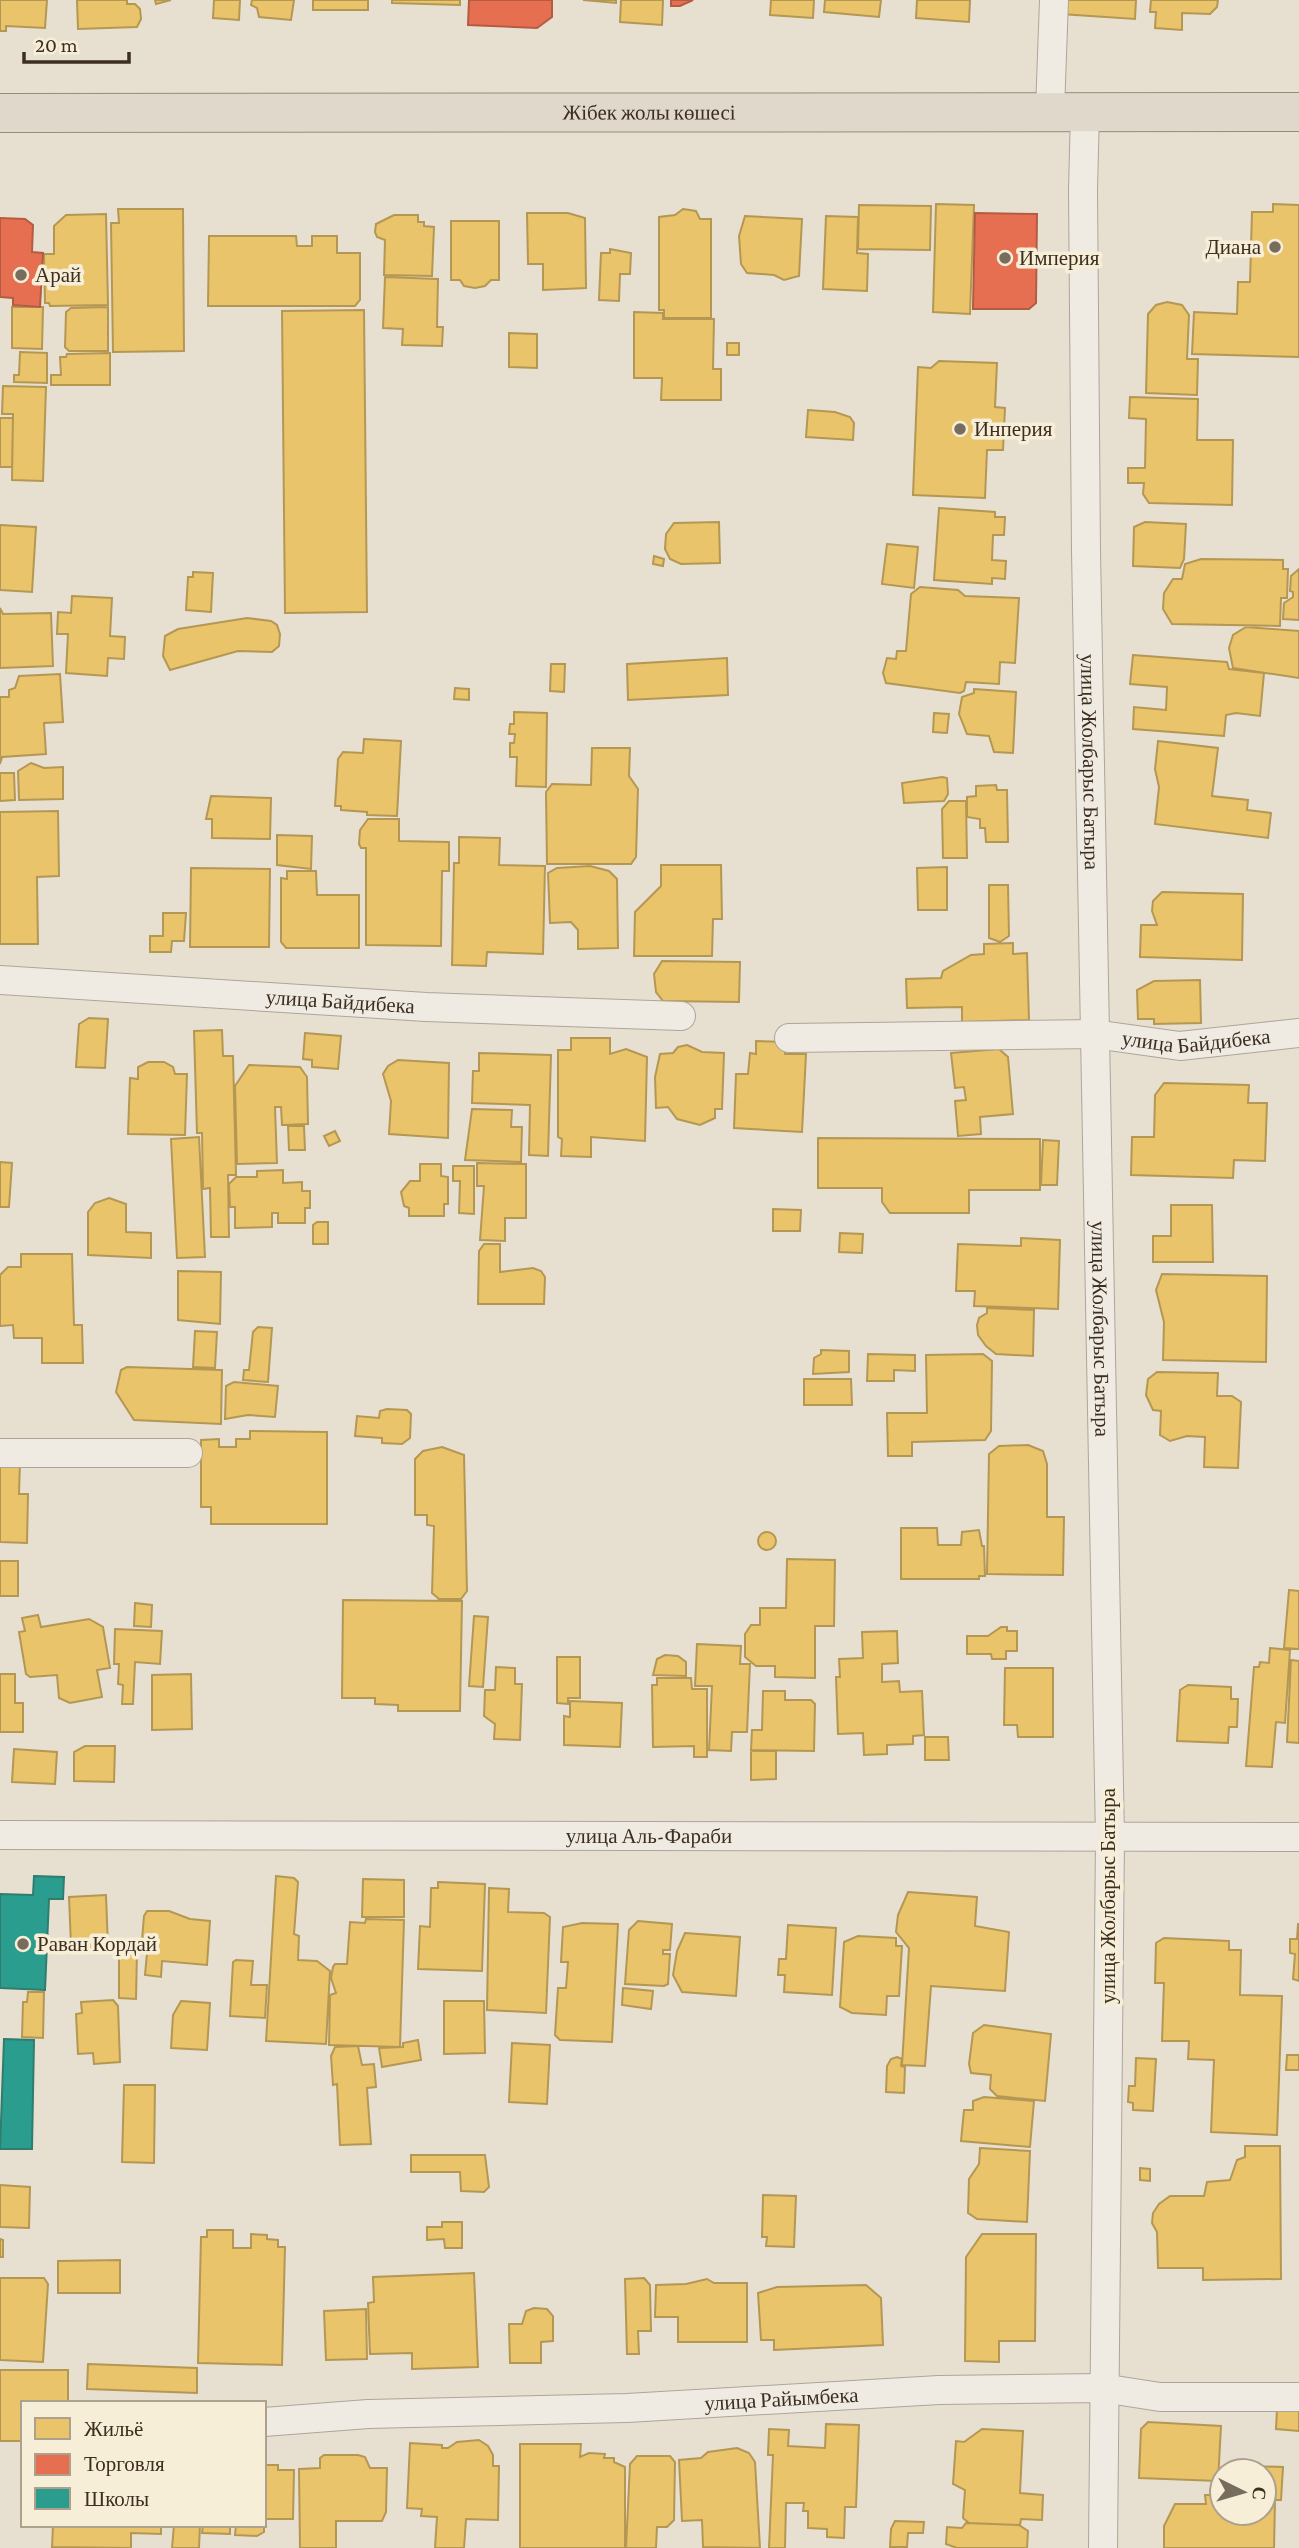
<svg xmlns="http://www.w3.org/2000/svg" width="1299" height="2548" viewBox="0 0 1299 2548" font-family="'Crimson Pro',serif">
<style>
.homes{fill:#e9c46a;stroke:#b59754;stroke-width:2}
.shops{fill:#e76f51;stroke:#b45c42;stroke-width:2}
.schools{fill:#2a9d8f;stroke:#307c6e;stroke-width:2}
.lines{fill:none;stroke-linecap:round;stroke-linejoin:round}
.minor-casing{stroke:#ada599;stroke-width:30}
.trunk-casing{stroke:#928b80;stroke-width:40}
.minor{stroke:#efebe3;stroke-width:28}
.trunk{stroke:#e0d9cb;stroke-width:38}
.poi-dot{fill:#786c5e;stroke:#f7eed8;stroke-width:2.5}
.labels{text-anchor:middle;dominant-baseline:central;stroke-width:7;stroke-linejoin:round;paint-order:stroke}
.street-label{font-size:21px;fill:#3d2e20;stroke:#f7eed8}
.poi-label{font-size:21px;fill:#3d2e20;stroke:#f7eed8;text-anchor:start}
</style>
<rect width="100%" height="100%" fill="#e7e0d1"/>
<path class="homes" d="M0 0H47L45 28 6 26V31H0Z
M77 0H127V4H135L140 9 141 19 137 27 78 29Z
M155 0H171L156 4Z
M214 0H240L239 20 213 18Z
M252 0H294L291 20 259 17 257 8 251 5Z
M313 0H368V10H313Z
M392 0H460V5L392 3Z
M583 0H616V3Z
M621 0H663L662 25 620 22Z
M771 0H814L813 18 770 15Z
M825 0H881L879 17 824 12Z
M917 0H970L969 22 916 18Z
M1062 0H1136L1135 19 1061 14Z
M1151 0H1218L1217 7 1210 14 1182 13V30L1155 28 1156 12H1150Z
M936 204 974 205 970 314 933 312Z
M1273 204 1299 205V357L1192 354 1194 312 1237 314 1238 282H1250L1252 212H1273Z
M859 205 931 206 930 250 858 249Z
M118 209H183L184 351 113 352 111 223H119Z
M683 209 696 211 700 219H711V318H664V310H659V217L675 215Z
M527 213H568L585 218 586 288 543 290V264H528Z
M106 214 108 305 50 306 49 303H45L44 254H54V226L66 215Z
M394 215H418V222H424V226L434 227 432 276 384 275 385 240 377 237 375 232 376 224Z
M745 216 802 219 799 276 784 280 774 275 747 273 741 264 739 236Z
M826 216 858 217 857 253 868 254 867 291 823 289Z
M451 221H499V280H491L485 286 475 288 464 286 460 280H451Z
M209 236H296L297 246H312V236H337V253H360V300L355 306H208Z
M610 249 631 253 630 274H620L619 301 599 300 601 253H610Z
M385 277 438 279 437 327H443L442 346 402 345 403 329 383 328Z
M1167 302 1182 305 1189 315 1187 359H1198L1197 395 1146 393 1148 314 1156 305Z
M12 307H43L42 349 12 348Z
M108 307V351H69L65 347 66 312 71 308Z
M364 310 367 612 285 613 282 311Z
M634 312 663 313V319H714L713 369H721V400H661L662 378H634Z
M509 333 537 334V368L509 367Z
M727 343H739V355H727Z
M20 352 47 353V383L14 382V375H19Z
M110 353V385H51V375H61L60 357H66L67 354Z
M939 361 997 363 995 407 1005 408 1003 450H987L985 498 913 495 918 367 931 368Z
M3 386 46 387 43 481 12 480 13 414H2Z
M1130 397 1198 399 1197 440H1233L1232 505 1149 503 1143 494 1144 483H1128V468H1145L1146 419 1129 418Z
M808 410 835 412 850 417 854 423 853 440 806 437Z
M0 418H13L12 467H0Z
M939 508 995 512V517H1005L1004 535H993L992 560 1006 561 1005 579 992 578V584L934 580Z
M719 522 720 563 681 564 670 559 665 549 666 534 674 523Z
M1145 522 1186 524 1184 559 1180 568 1133 566 1134 527Z
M0 525 36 527 32 592 0 590Z
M887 544 918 547 914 588 882 584Z
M654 556 664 559 663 566 653 564Z
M1201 559 1283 560V569H1288L1287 598H1281L1280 626 1172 624 1163 609 1164 593 1173 579H1182L1185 564Z
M1299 569V620L1283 619 1284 603 1293 597V592L1290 591 1291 576Z
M193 572 213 573 211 612 186 610 188 577H193Z
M920 587 958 590 965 596 1019 598 1015 663 1000 662 999 684 966 682 964 691 960 693 886 683 883 673 887 658 896 659 897 651H906L911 594Z
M72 596 112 598 110 636 125 637 124 659 108 658 107 676 66 673 68 634H57L58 612 71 613Z
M0 608 3 614 51 613 53 666 0 668Z
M247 618 271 621 277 625 280 634 279 646 272 652 238 651 170 670 163 656 165 636 178 629Z
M1246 627 1299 631V678L1233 668 1229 648 1233 635Z
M1133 655 1227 662 1229 669 1264 673 1260 716 1236 713 1226 715 1224 736 1133 729 1134 707 1166 710 1167 687 1130 684Z
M727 658 728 695 628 700 627 664Z
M551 664H565L564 692 550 691Z
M60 674 63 722 44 723 46 754 2 757 0 764V697H9V690L15 688 19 676Z
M455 688 469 689V700L454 699Z
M974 689 1016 692 1013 753 994 752 989 736 967 734 959 714 962 697 974 693Z
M514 712 547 713 546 787 516 786 517 757H510V743H514L515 734H509L510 724H514Z
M934 713 949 714 947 733 933 732Z
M364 739 401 741 397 816 367 815V812L341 810V806H335L338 759 343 752 363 753Z
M1158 741 1218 748 1212 796 1248 800 1247 810 1271 813 1268 838 1155 824 1159 787 1155 769Z
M592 748H630L629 776 638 789 636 857 631 864H547L546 792 552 784 591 785Z
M31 763 44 768 63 767V799L19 800 18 771Z
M0 773H14L15 800 0 801Z
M942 777 947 778 948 794 944 801 904 803 902 783Z
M996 785 997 790H1007L1008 842H986L985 828H980V819L967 817V797L976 796V786Z
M211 796 271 798 270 839 212 838V819H206Z
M949 801H966L967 858H943L942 809Z
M58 811 59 876 37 877 38 944H0V812Z
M368 819H399V841L449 842V871H442L441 946 366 945V848H361L359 844 360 830Z
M277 835 312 836 311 869 277 865Z
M459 837 500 838 499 865 545 866 543 954 487 952 486 966 452 965 454 863H459Z
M661 865H721L722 919H713L712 956H634L635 912 661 886Z
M590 866 609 871 617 879 618 948 578 949V930L571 922 550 923 548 873 557 868Z
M947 867V910H918L917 868Z
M191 868 270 869 269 947H190Z
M287 871H316L317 895H359V948H286L281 942V878L287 879Z
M989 885H1008L1009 936 1000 942 989 938Z
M1162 892 1243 894 1242 960 1140 957 1141 925H1157L1152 911 1153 901Z
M163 913H186L184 941H172L171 952H150V936H163Z
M1013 943V954L1027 953 1029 1020 962 1022V1007L907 1008 906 979 941 978 943 971 971 955 984 954V944Z
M662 961 740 962 739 1002 663 1001 656 992 654 974Z
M1200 980 1201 1023 1154 1024V1019H1138L1137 990 1154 981Z
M89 1018 108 1019 105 1068 76 1067 79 1024Z
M222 1030 223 1056H233L236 1175H228L229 1237H211L210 1188 203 1189 202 1133H197L194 1031Z
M305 1033 341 1036 338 1069 312 1067V1060L303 1059Z
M571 1038H610V1054L626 1049 647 1057 645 1141 591 1137V1157L561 1156 562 1139 558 1137V1050H571Z
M756 1041 786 1042 785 1054H806L802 1132 734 1128 736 1074H748L750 1053 756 1054Z
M687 1045 702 1052 724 1053 722 1109H715V1118L700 1125 677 1119 668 1107 656 1108 655 1077 660 1054 673 1053 678 1047Z
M999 1049 1008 1057 1013 1114 980 1117 981 1134 958 1136 955 1101 966 1100 964 1087 955 1088 951 1053Z
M479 1053 551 1055 548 1156 529 1155 530 1105 472 1103 473 1071H479Z
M398 1060 449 1063 448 1138 389 1134 391 1101 383 1074 388 1066Z
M148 1062H164L173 1067 175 1074H187L185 1135 128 1134 130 1078 138 1079V1067Z
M249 1065 300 1067 307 1077 308 1124 282 1125 281 1107H275L277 1163 237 1164 235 1086Z
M1164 1083 1249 1085 1248 1103H1267L1265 1161 1234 1160 1233 1178 1131 1175 1132 1137H1154L1155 1095Z
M472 1109 512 1110 511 1127H522L521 1162 465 1160Z
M288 1126H304L305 1150H289Z
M335 1131 340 1141 329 1146 324 1136Z
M199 1137 205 1257 177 1258 171 1139Z
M818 1138 1040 1139V1190H969V1213H890L882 1202V1188H818Z
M1043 1140 1059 1141 1057 1185H1041Z
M0 1162 12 1163 9 1207H0Z
M477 1163 526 1164V1218H505V1241L480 1240 484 1186H477Z
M420 1164H441V1176L448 1177V1204H444V1216H409V1208L404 1206 401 1192 410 1181H420Z
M453 1166H474V1214L459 1213 460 1181H453Z
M283 1170V1183L302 1182V1191H310V1208H305V1223H278V1213H272V1227L235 1228V1207H230L229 1184 236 1177H257V1171Z
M109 1198 126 1204V1232L151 1233V1258L88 1255V1212L95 1203Z
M1171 1205H1212L1213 1262H1153V1236H1171Z
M773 1209 801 1210 800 1231H773Z
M317 1222H328V1244H313V1225Z
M840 1233 863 1234 862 1253 839 1252Z
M1021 1238 1060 1240 1058 1309 974 1306 975 1291H956L958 1244 1021 1246Z
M484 1244H500V1272L533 1268 541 1271 545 1277 544 1304H478L479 1251Z
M21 1254H72L74 1325H82L83 1363H42V1338H14L13 1325 0 1326V1275L8 1267H21Z
M178 1271 221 1272 220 1324 178 1320Z
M1162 1274 1267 1276 1266 1362 1163 1360 1164 1322 1156 1290Z
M987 1308 1034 1310 1033 1356 996 1354 986 1346 978 1335 977 1325 979 1318 987 1313Z
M258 1327 272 1328 268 1382 243 1380 244 1370H249L253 1332Z
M195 1331 217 1332 215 1368 193 1367Z
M821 1350 849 1351V1372L813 1374 814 1358 821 1354Z
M868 1354 915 1355V1371L894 1370V1381H867Z
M983 1354 992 1361 991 1431 985 1440 912 1442V1456H888L887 1413H927L926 1355Z
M127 1367 222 1370 221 1424 134 1420 116 1392 121 1370Z
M1157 1372 1218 1373 1217 1396H1232L1241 1402 1238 1468 1204 1467 1205 1437 1187 1436 1170 1441 1160 1435 1161 1411 1153 1410 1146 1395 1148 1379Z
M804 1379H851L852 1405H804Z
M234 1382 278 1386 275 1417 248 1415 225 1419 226 1386Z
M387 1409 407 1410 411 1414 410 1438 402 1444 382 1443V1438L355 1436 357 1416 379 1418 380 1411Z
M250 1431 327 1432V1524H211V1507H201V1440L219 1439V1447H236V1439H250Z
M1028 1445 1043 1451 1047 1464V1517H1064L1063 1575 987 1574 989 1454 999 1446Z
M442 1447 464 1455 467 1591 461 1599H439L432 1593 434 1526 427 1525V1515H415V1459L423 1451Z
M0 1461 20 1462 19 1494H28L27 1543 0 1542Z
M901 1528H937L938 1545H961L962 1532 979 1530 982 1546H984L985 1576H979V1579H901Z
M758 1541a9 9 0 1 1 18 0a9 9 0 1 1-18 0Z
M787 1559 835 1560 834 1626H815V1678L775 1677V1666H756L745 1657V1634L751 1625H760V1608H786Z
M0 1561H18V1596H0Z
M1289 1590 1299 1591V1649L1284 1648Z
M343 1600 462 1601 460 1711H398V1705L375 1704V1698H342Z
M135 1603 152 1605 151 1627 134 1626Z
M38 1615 41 1627 89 1619 103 1627 110 1668 97 1670 102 1697 70 1703 59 1698 57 1675 30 1677 26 1674 19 1632 25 1631 22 1618Z
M474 1616 488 1617 483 1687 469 1686Z
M1001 1627H1007V1631H1017V1651H1006V1659H992L991 1654H967V1636H988Z
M115 1629 162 1631 160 1664 135 1662 133 1704H122L123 1685 118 1684 119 1664H114Z
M897 1631 898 1663 882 1664V1682L899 1681 900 1692 922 1691 924 1735 913 1736V1744L887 1745V1754L864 1755 863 1733 838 1734 836 1677H840L839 1659 863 1658 862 1632Z
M697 1644 741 1646 740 1664H750L747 1732H732L731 1751 709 1750 712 1686H695Z
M1270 1648 1290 1650 1285 1723 1276 1722 1272 1767 1246 1766 1254 1667H1259L1260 1662 1269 1663Z
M665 1655 678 1656 686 1662V1676L653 1675 657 1659Z
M557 1657H580V1698H568V1704L557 1703Z
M1291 1660 1299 1661V1743L1287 1742Z
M496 1667 515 1668V1684H522L520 1740 494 1739 495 1724 484 1716 485 1690H495Z
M1005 1668H1053V1737H1018L1017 1725H1004Z
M0 1674H15V1703H23V1732H0Z
M191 1674 192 1729 152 1730V1675Z
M657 1678H691L692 1689H707V1757H694V1746L653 1747 652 1685H657Z
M1188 1685 1231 1687V1699H1238L1237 1727H1229L1228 1743 1177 1741 1180 1690Z
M763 1691H785V1700H811L815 1704 814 1751 751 1750 752 1730H762Z
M570 1701 622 1703 620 1747 564 1745V1716L570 1717Z
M925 1737H948L949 1760H925Z
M85 1746H115L114 1782 74 1781V1752Z
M14 1749 57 1752 55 1784 12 1782Z
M751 1751H776V1779L751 1780Z
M276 1876 294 1878 298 1882 294 1934 299 1936 298 1960 317 1961 330 1971 326 2044 266 2041Z
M363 1879 404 1880V1917H362Z
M438 1882 485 1884 482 1971 418 1969 420 1926 430 1927 431 1888H438Z
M489 1888 509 1889 508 1912 544 1913 550 1917 546 2013 487 2010Z
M908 1892 977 1897 975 1926 1009 1932 1005 1991 931 1986 925 2066 902 2065 909 1948 896 1932 898 1915Z
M106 1895 108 1947 74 1949 71 1945 69 1897Z
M147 1911H169L190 1919 210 1921 207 1965 162 1961 161 1977 145 1975 147 1953 141 1952 144 1916Z
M366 1919 404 1920 400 2047 329 2045 330 1995 336 1993 331 1978 333 1967 335 1964H347L350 1922 365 1923Z
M638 1921 672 1924 670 1950H663V1954H670L668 1984 664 1986 625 1984 629 1930Z
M582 1923 618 1924 612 2042 560 2040 555 2035 558 1988H566L568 1962H561L563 1927Z
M1298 1924H1299V1981L1293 1979 1295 1954 1290 1953V1939H1297Z
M788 1925 836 1928 832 1995 784 1992 785 1975H778L779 1959H786Z
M685 1933 740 1937 736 1996 682 1992 673 1975 677 1951Z
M858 1936 896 1938V1946H902L899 1996H887L886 2015 852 2013 840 2007 844 1942Z
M1164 1938 1229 1941V1950H1241L1240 1995 1282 1996 1277 2135 1211 2132 1214 2060 1188 2059 1189 2041H1162L1164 1983H1155L1156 1943Z
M119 1951H137L136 1999 119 1998Z
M236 1960 253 1961 251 1985H267L265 2018 230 2016 233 1962Z
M623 1988 653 1991 651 2009 622 2005Z
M28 1992H44L43 2038 22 2037 23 2002H27Z
M113 2000 118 2006 120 2062 94 2064 93 2053 78 2054 76 2014 82 2013 81 2002Z
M181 2001 210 2003 207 2050 171 2048 173 2015Z
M444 2001H484L485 2053 444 2054Z
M984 2025 1051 2034 1045 2101 997 2096 990 2089 991 2075 971 2073 969 2064 973 2033Z
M418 2040 421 2060 382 2067 379 2048 403 2047V2043Z
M512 2043 550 2045 547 2104 509 2102Z
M358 2046 362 2065 374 2064 376 2087 367 2088 371 2144 340 2145 337 2084 333 2085 331 2056 335 2047Z
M1287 2055H1299V2070H1286Z
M897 2057 902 2059 901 2066 905 2067 904 2093 886 2092 887 2066 891 2059Z
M1136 2058 1156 2059 1153 2111 1133 2110V2103L1128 2102 1129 2086H1135Z
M124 2085H155L154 2163 122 2162Z
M984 2097 1034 2101 1030 2147 961 2141 964 2110H973V2101Z
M1245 2146H1280L1281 2279 1203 2280V2268H1158L1157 2232 1152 2223 1153 2213 1159 2204 1170 2196H1204L1207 2182 1230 2180 1237 2160 1245 2157Z
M980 2148 1030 2151 1027 2222 977 2219 968 2213 969 2179 979 2164Z
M411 2155H485L489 2187 484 2192 461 2191 460 2172H411Z
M1140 2168 1150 2169V2181L1140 2180Z
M0 2185 30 2187 29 2228 0 2227Z
M763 2195 796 2196 794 2247 766 2246 767 2237H762Z
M442 2222H462V2248H445L444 2239 427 2240V2227H442Z
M207 2230H233V2248H251V2234L267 2235V2239L278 2240V2247H285L282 2365 198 2363 201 2237H207Z
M982 2234H1036L1035 2341H999V2362L965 2361 966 2257Z
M0 2239 3 2240V2257H0Z
M120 2260V2293H58V2261Z
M474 2273 478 2367 412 2369V2353L370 2354 368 2303 374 2302 373 2277Z
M0 2278H44L48 2284 43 2362 0 2360Z
M644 2278 650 2285 651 2331H638L639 2354H627L625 2279Z
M707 2279 714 2283H747V2342H678V2317H655L656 2285 686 2284Z
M866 2285 881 2298 883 2345 774 2350V2340H761L758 2293 777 2287Z
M534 2308 547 2309 553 2316V2341L541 2342V2363H510L509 2324H522L526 2311Z
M366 2309 367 2359 326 2360 324 2311Z
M88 2364 197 2368V2393L87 2389Z
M0 2370H68V2403H23V2441H0Z
M1277 2409 1299 2410V2431L1276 2429Z
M1148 2422 1221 2426 1218 2481 1139 2478 1141 2429Z
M826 2424 859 2425 856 2507H845L844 2538 827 2537V2529L808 2528V2511H803L804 2503H786L785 2548H769L773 2455H768L769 2429 789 2430 788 2446 825 2448Z
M982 2429 1023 2431 1020 2493 1043 2495 1042 2520 1021 2519 1020 2525 969 2523 963 2518 965 2490 953 2484 956 2441 964 2442Z
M479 2440 488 2446 493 2455V2466H499L498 2520 466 2519 464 2548H435L437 2517 421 2516 422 2509 407 2508 410 2443 442 2445V2448H448L457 2442Z
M520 2444H581L580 2457 589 2453 605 2454 604 2458H614V2462L625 2467V2548H520Z
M737 2448 749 2453 755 2462 760 2548 703 2547 702 2520 682 2521 679 2460 701 2458 708 2452Z
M324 2455H358L365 2457 370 2468H387L386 2512 382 2521H336V2548H300L299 2469 320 2468V2458Z
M637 2456H670L675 2462 674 2520 667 2527H657L656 2548H626L630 2464Z
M264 2465H278V2470H294L293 2519H264Z
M1251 2466 1283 2467 1281 2500H1275L1274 2548H1164V2526L1175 2504H1206L1205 2495H1222V2513H1264V2471H1250Z
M895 2521 924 2522 923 2533H908L907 2547H890L891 2529Z
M966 2523 1019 2525 1028 2531 1027 2548H957L946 2544 947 2527 962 2528Z
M53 2525H161V2534L131 2533V2548L52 2547Z
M174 2525H200L199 2548H172Z
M203 2525H230V2534L202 2533Z
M236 2525H264V2532L257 2536 235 2535Z"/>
<path class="shops" d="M469 0H552V17L537 28 468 25Z
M671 0H693L680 6H671Z
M975 213 1037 214 1036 303 1029 309H973Z
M0 218 25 219 33 225 32 252 43 253 40 307 13 305V298L0 297Z"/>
<path class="schools" d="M34 1876 64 1877 63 1899H49L45 1990 0 1988V1894L33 1895Z
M4 2039 34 2040 32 2149H0Z"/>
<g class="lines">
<g class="minor-casing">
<g id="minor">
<path d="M1050 110 1054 0"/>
<path id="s1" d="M1085 111 1083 190 1086 551 1110 1839 1103 2548"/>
<path id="s2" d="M0 980 426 1007 681 1016"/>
<path id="s3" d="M789 1038 1094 1034 1180 1046 1299 1033"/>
<path d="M0 1453H188"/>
<path id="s4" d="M0 1835 1299 1837"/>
<path id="s5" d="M264 2422 368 2414 627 2408 939 2390 1102 2388 1160 2397H1299"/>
</g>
</g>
<g class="trunk-casing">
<g id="trunk">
<path id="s6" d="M0 113 1299 112"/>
</g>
</g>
<use href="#minor" class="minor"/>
<use href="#trunk" class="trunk"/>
</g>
<g class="poi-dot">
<circle cx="1275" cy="247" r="7"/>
<circle cx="1005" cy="258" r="7"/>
<circle cx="21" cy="275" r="7"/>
<circle cx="960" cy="429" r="7"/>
<circle cx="23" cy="1944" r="7"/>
</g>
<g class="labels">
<g class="street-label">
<text stroke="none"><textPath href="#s6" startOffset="649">Жібек жолы көшесі</textPath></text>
<text stroke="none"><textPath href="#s1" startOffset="651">улица Жолбарыс Батыра</textPath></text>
<text stroke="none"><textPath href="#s2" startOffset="341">улица Байдибека</textPath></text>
<text stroke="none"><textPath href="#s3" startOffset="408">улица Байдибека</textPath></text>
<text stroke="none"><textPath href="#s1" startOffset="1218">улица Жолбарыс Батыра</textPath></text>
<text stroke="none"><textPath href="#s4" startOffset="649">улица Аль-Фараби</textPath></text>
<text transform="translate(1108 1896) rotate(-90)">улица Жолбарыс Батыра</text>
<text stroke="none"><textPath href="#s5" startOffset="518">улица Райымбека</textPath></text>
</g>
<g class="poi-label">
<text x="1261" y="247" text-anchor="end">Диана</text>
<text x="1019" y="258">Империя</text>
<text x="35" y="275">Арай</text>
<text x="974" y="429">Инперия</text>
<text x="37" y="1944">Раван Кордай</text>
</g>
</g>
<rect x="21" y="2401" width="245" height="126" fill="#f7eed8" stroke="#ada18e" stroke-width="2"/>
<rect x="35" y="2418" width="35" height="21" fill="#e9c46a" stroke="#ada18e" stroke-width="2"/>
<text x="84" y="2436" font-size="21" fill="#3d2e20">Жильё</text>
<rect x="35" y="2454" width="35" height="21" fill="#e76f51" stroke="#ada18e" stroke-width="2"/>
<text x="84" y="2471" font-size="21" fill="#3d2e20">Торговля</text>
<rect x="35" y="2488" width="35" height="21" fill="#2a9d8f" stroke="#ada18e" stroke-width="2"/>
<text x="84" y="2506" font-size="21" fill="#3d2e20">Школы</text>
<g transform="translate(1243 2492) rotate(95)"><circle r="33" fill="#f7eed8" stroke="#ada18e" stroke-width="2"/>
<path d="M0-5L12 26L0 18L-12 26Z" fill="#786c5e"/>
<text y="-10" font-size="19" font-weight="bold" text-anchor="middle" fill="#3d2e20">С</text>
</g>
<path d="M24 52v10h105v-10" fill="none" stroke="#3d2e20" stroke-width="3.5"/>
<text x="35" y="52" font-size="21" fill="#3d2e20" stroke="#f7eed8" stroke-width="5" paint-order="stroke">20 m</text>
</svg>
